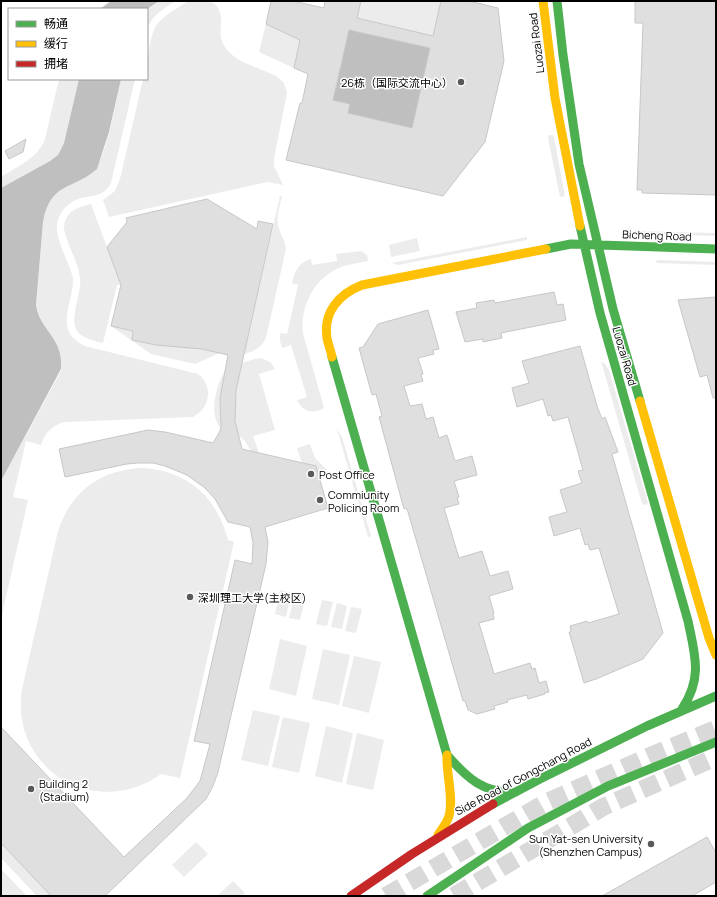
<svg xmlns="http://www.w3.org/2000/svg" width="717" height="897" viewBox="0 0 717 897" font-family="Manrope,'Noto Sans SC',sans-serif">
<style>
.green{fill:#ececec}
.water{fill:#bfbfbf}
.building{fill:#dfdfdf;stroke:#c7c7c7;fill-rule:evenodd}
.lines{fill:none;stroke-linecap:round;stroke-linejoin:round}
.highway-tunnel{stroke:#d9d9d9;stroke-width:18;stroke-dasharray:18 9;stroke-linecap:butt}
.fast{stroke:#4caf50;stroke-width:9}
.slow{stroke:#ffc107;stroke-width:9}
.jam{stroke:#c62828;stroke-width:9}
.poi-dot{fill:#595959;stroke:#fff;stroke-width:1.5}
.labels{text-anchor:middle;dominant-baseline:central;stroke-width:3;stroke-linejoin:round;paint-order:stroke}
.street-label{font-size:11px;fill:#000;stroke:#fff}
.poi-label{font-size:11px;fill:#000;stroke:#fff;text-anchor:start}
</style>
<rect width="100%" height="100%" fill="#fff"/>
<path class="green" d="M159 1H175C164 9 152 15 147 29V9Z
M189 1C195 1 205 0 211 2 226 8 219 27 221 38 222 43 225 48 229 52 239 63 262 69 276 76L284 83 287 93 274 158V166L283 185 267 182 109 217 103 200 115 191 120 179 143 79H147C147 65 149 34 158 23 166 14 179 7 189 1Z
M361 1H441L433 36 357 18Z
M266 24 300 40 294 68 259 52Z
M59 79H79L64 143 58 155 50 161 1 188V177C18 166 38 158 45 139Z
M121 79H135L111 183C109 186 107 189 105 191 97 197 87 196 78 199 65 204 56 216 57 230 59 247 69 262 73 278 74 304 52 330 85 346L198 374C213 385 211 408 193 417L65 422C53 425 45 432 41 445L26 441 13 497 28 500 1 619V481L61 371C66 342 41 331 36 305L43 222C44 216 45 211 47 206 55 189 78 181 93 172 107 157 116 101 121 79Z
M549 135H552L554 137 565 196 560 197 548 138Z
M280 196H282C280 207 275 218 279 228 281 236 285 240 286 249L266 338C261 348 254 351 244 354Z
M91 204 121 285H117L103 343C71 336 71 327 78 297 79 291 81 285 80 279 79 262 67 246 64 229 64 212 77 207 91 204Z
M634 231 715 233V236L634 233Z
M527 237V240L398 265 392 263Z
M417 238 420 251 391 257 389 245Z
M361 251 367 255 368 261C359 263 349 264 341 267 314 278 300 306 303 333L324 408C313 415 302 411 297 400L307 397 291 345 282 348 280 341V333L287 334 298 285 292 283C295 271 298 263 311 259L312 265 337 261 336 254Z
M657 260 716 262V265L656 263Z
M111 326 133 331V340L156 345 202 349 220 353 195 364 151 354Z
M261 358 270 362 275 369 259 374 275 430 253 436 259 453 251 451 245 441 238 435C232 410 236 387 242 363L254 359Z
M601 361 605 364 609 370 648 503 646 505 642 504Z
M225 371 220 399 221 428C208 416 216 384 225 371Z
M337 429 342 437 371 536 368 537Z
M310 444 315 458 327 470 318 473 302 463 297 448Z
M143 468C188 471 217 497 228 540L234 542 180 778 161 774C96 821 9 769 22 689L58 531C71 491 102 469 143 468Z
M280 590 291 593 286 617 275 614Z
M295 593 306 596 300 620 289 618Z
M322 600 333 602 327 626 316 624Z
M337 603 347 606 342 629 331 627Z
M351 607 362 609 356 633 345 631Z
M280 639 307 646 296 696 269 689Z
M323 649 350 655 339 705 312 699Z
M354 656 381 662 369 713 342 706Z
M253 710 280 716 268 766 241 760Z
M283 717 310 723 299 773 272 767Z
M326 726 353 733 342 783 315 776Z
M357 733 384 740 373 790 346 784Z
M196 842 208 854 184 877 172 865Z
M1 843 51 896H37L1 858Z
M1 869 27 896H1Z
M233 881 245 893 241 896H217Z"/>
<path class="water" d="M111 1H159L147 9H100Z
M349 30 430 48 412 128 347 113 319 97 336 88Z
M79 79H121L109 132 97 169C73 190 50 182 43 222L36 305C40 331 64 338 61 369L1 481V188L50 161 58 155 64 143Z"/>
<path class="building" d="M271 1H293L324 8 325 1H361L357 18 433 36 441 1H469L498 8 504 61 485 142 443 196 286 160 300 103H302L308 74 294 68 300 40 266 24ZM349 30 430 48 412 128 348 113 350 104 333 100Z
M635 1H716V195L642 193V190H637L643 23H635Z
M26 139 23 152 9 159 5 151Z
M207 199 257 229 258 221 273 224 236 390 235 421 242 449 316 466 328 508 265 527 268 542 266 564 218 772 213 786 206 799 105 896H51L1 843V727L124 857 187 798 200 781 210 744 194 741 235 560 252 564 253 543 250 527 228 522 215 499 205 488 187 475 165 466 153 463H138L127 464 65 477 59 449 148 430 165 432 213 443 220 431 221 427 220 398 228 355 202 349 156 345 132 340 133 331 111 326 121 285 107 247 127 222 126 218Z
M554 292 557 305 563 304 566 320 501 333 502 338 483 342V339L465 342 456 312 477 308 476 303 494 300 495 303Z
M716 297V398H713L707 375 700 377 678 300Z
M428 310 439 349 433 350 434 354 418 358 423 374 421 375 423 381 404 386 410 406 422 404 426 419 433 417 439 438 447 435 455 461 472 456 477 475 454 481 459 497 457 498 459 504 444 508 459 558 482 551 490 576 508 571 513 589 489 596 494 613H493L494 619 479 623 494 674 530 663 532 669 535 668 539 683 546 681 549 692 544 693 545 694 528 699 527 695 507 700 508 702 494 706 495 709 477 714 468 710 465 701H463L408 512 406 508 404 509 379 417 382 416 376 394 372 395 359 348 363 347 378 324Z
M580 346 597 406 602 419 605 417 618 452 612 454 663 633 643 659 596 679 584 683 569 632H571L570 626 587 621 588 623 619 614 599 548 590 550 588 544 585 545 580 528 554 536 549 517 567 512 560 490 582 483 578 471 583 470 568 417 553 421 551 415 548 416 543 399 517 407 512 388 529 383 522 361Z
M707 837 716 853V882L692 896H602Z"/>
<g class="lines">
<path class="highway-tunnel" d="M386 896 545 803 650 756 716 729
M454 896 603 807 716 757"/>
<path class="fast" d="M557 1 563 55 579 164 613 309 640 401
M580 226 600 313 688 621C695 655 703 678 682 709
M546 249 571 244 716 249
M332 357 447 755
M447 755C467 778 484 794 516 792
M493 804 540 779 647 726 716 696
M427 896 528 828 608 786 716 742"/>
<path class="slow" d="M543 1 555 98 580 226
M332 357C331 351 328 344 327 338 323 312 339 294 362 285L546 249
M640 401 709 638 716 655
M438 835C442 829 447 823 449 816 454 798 446 774 447 755"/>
<path class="jam" d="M351 896 412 854 493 804"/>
</g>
<g class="poi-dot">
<circle cx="461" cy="82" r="4"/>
<circle cx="311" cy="474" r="4"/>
<circle cx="320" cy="500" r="4"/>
<circle cx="190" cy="597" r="4"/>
<circle cx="31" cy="789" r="4"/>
<circle cx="651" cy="844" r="4"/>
</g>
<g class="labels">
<g class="street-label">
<text transform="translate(536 43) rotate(-97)">Luozai Road</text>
<text transform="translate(657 235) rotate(2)">Bicheng Road</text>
<text transform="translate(625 356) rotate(74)">Luozai Road</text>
<text transform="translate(523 776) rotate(-28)">Side Road of Gongchang Road</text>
</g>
<g class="poi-label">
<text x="453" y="82" text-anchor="end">26栋（国际交流中心）</text>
<text x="319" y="474">Post Office</text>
<text x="328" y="494">Commiunity<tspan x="328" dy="13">Policing Room</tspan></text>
<text x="198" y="597">深圳理工大学(主校区)</text>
<text x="39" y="783">Building 2<tspan x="39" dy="13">(Stadium)</tspan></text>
<text x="643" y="838" text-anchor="end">Sun Yat-sen University<tspan x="643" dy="13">(Shenzhen Campus)</tspan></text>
</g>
</g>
<rect width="717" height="897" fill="none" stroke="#000000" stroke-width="4"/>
<rect x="8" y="8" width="140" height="72" fill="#ffffff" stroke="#999999"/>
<rect x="16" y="21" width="20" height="6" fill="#4caf50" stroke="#999999"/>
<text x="44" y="28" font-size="12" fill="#000000">畅通</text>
<rect x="16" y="41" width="20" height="6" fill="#ffc107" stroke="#999999"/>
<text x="44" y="48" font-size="12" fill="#000000">缓行</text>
<rect x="16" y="61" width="20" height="6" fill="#c62828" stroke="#999999"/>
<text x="44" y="68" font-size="12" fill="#000000">拥堵</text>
</svg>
